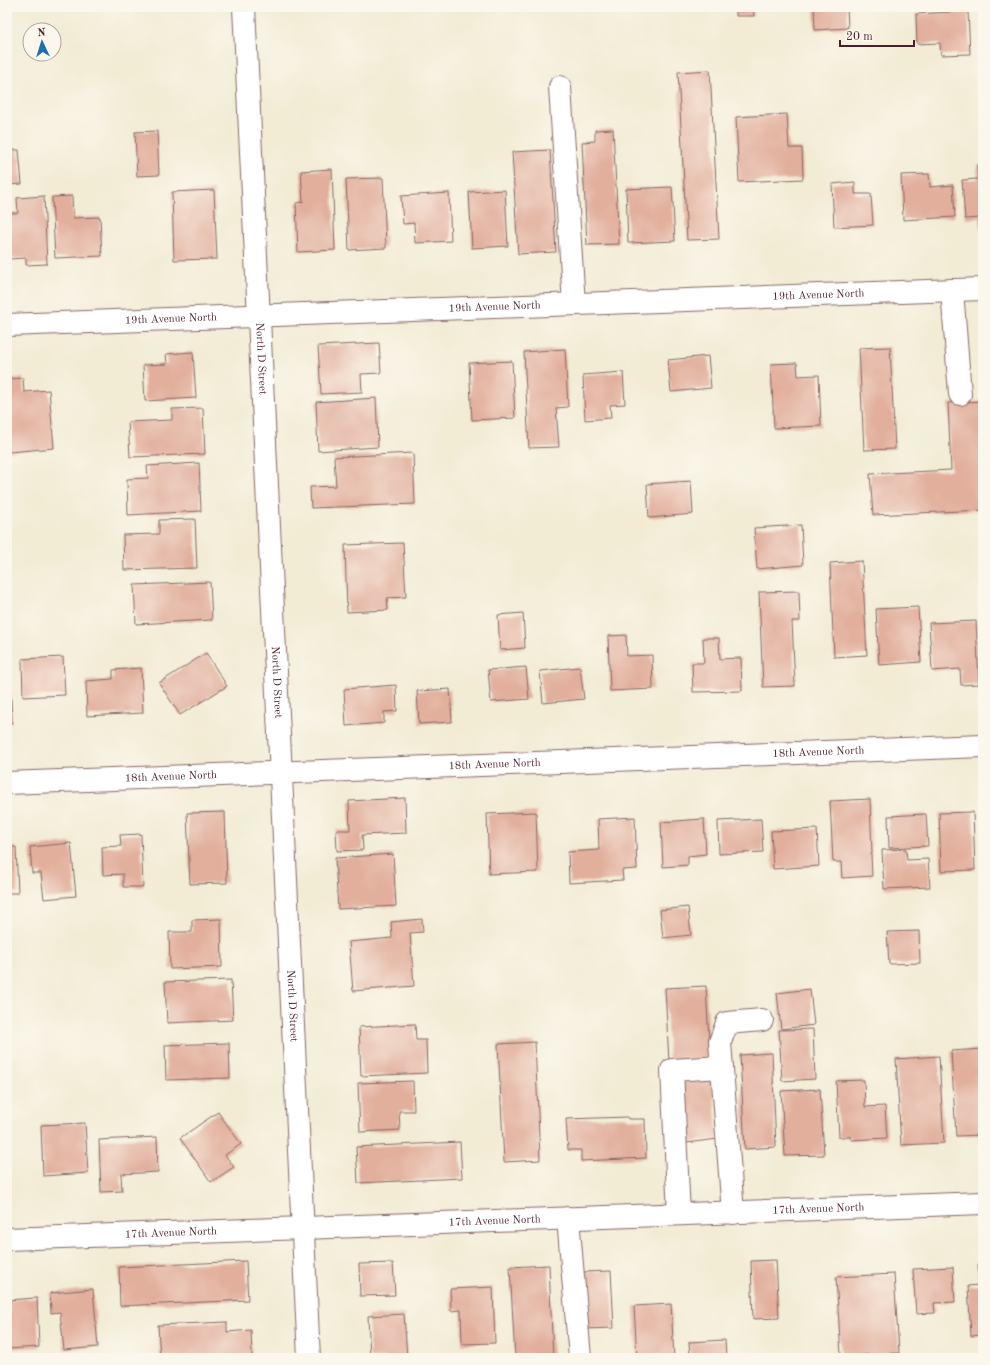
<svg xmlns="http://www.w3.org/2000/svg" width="990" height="1365" viewBox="0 0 990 1365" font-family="'Old Standard TT',serif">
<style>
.building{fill:#e2af9c}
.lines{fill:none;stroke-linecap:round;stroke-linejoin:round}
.minor-casing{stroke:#856766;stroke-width:24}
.minor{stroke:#fff;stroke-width:22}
.labels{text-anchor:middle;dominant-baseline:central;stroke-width:3.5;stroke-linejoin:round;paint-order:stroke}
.street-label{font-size:11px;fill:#4a1f2b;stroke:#fbf7ec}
</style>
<rect width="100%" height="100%" fill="#fbf7ec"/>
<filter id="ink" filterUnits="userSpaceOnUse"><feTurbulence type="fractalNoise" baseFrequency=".025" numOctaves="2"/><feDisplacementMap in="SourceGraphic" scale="8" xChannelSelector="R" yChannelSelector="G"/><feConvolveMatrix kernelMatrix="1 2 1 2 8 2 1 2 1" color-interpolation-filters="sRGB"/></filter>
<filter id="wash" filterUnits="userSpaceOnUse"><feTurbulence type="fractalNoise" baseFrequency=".012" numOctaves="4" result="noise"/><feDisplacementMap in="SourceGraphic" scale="16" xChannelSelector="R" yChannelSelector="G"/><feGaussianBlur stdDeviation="0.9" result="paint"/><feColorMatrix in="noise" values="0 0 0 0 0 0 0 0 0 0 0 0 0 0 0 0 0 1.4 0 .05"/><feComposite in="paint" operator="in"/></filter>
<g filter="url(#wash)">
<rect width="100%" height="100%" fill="#f2ecd5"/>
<g id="blocks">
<path class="building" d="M736 7H753L754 16H736Z
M814 7H847L848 28 815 30Z
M968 11 970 54 941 55 940 43 917 44 916 14Z
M710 70 719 239 687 240 678 72Z
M787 114 789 148H802L803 179 739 182 736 117Z
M613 129 619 244 587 245 582 142 595 141V130Z
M157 131 159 175 137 176 135 132Z
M7 150H19L22 184 7 185Z
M550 150 556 252 518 254 512 152Z
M977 165H983V233H981L980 218 965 219 962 180 978 179Z
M332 169 335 250 298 252 296 203 303 202 301 171Z
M929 174 930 187 953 185 955 217 903 220 901 175Z
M383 178 386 248 349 250 346 179Z
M855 182V194H871L873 225 834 227 832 184Z
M672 187 675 241 628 243 626 189Z
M214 190 217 259 174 260 172 192Z
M505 190 508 246 472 248 469 192Z
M449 193 451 241 415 243 414 223 403 224 401 196Z
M44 196 47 264 26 265V258L9 259 7 213H18L17 198Z
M72 196 73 218 100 217 102 256 55 258 52 197Z
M379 343 381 373 361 374 362 392 321 394 318 346Z
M890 347 895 449 864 450 859 348Z
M565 349 568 407 556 408 559 447 529 448 524 352Z
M193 352 196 398 145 401 143 365 167 364 166 354Z
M708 356 711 388 671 392 668 360Z
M512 361 515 418 472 420 469 363Z
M797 363 798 376 819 375 821 426 774 428 771 364Z
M623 372 625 404 610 405 611 418 585 420 583 375Z
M23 378 24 392 49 390 54 448 9 452 7 433V379Z
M376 398 378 447 318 451 316 402Z
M983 401V510L873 515 870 474 951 470 948 403Z
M203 408 205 454 130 457 128 422 172 420V409Z
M413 453 415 504 311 508 310 487 336 486 334 457Z
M199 463 201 511 128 515 127 479 148 478 147 466Z
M691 481 693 514 649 518 647 484Z
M195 519 197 568 124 570 123 535 159 534V520Z
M801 525 803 565 757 569 754 528Z
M403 543 406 597 387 598 388 610 347 612 345 545Z
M862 561 867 655 834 657 830 563Z
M210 582 212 620 136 624 134 585Z
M799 591 800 621H792L795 686 763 687 759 592Z
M918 607 921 662 879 665 876 609Z
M523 613 525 648 500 650 498 615Z
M976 621 979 684 961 685 960 669 932 671 929 623Z
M626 635 627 656 652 655 653 689 610 691 608 636Z
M703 638H719L720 659 741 658 742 691 693 692 692 663H704Z
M206 653 227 686 180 715 159 683Z
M63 657 65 695 23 697 22 659Z
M7 658H9L12 723H7Z
M526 667 529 699 491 702 488 670Z
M580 667 584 699 543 703 540 671Z
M141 668 143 713 87 716 86 681 113 679V670Z
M396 685 397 711 384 712V723L346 726 344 689Z
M450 689 452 722 419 724 417 691Z
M405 798 406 833 362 835 363 850 337 851 336 830H350L349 801Z
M870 799 872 854H871L872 876 842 878 841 862H833L830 801Z
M225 812 227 883 190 884 187 813Z
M536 812 538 872 489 874 487 814Z
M973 812 975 870 941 871 939 813Z
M926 814 928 846 889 848 888 816Z
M635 817 637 869 622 870 623 880 569 883 568 852 599 850 598 819Z
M704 819 706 854 688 856V865L663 867 661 822Z
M761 819 763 852 719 854 718 821Z
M817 829 819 866 773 869 771 831Z
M141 834 143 887H123V874L103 875 102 847 121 846 120 835Z
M71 843 76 896 44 899 41 873H32L30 847Z
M7 847H16L18 893H7Z
M906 849 907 860 928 859 930 887 884 889 882 850Z
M393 854 396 906 338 909 335 858Z
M688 907 691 935 663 938 660 910Z
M221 919 222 967 170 969 169 932H192V920Z
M422 919 423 932 410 933 414 986 353 991 349 942 392 938 391 922Z
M919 931 920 963 889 964 887 932Z
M231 980 233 1020 167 1023 165 982Z
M706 986 710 1060 669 1062 665 988Z
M810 989 814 1025 781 1029 777 993Z
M415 1024 416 1040H426L427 1073 361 1076 359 1027Z
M813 1029 815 1079 782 1081 779 1030Z
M535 1042 540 1160 504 1162 498 1044Z
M229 1043 230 1078 166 1080 165 1045Z
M983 1049V1135L956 1136 951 1051Z
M772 1053 776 1147 745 1149 740 1055Z
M939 1056 944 1143 901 1145 896 1059Z
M712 1075 718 1139 686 1143 680 1078Z
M864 1080 865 1107 885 1106 887 1138 851 1140V1137H839L836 1081Z
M413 1081 414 1111H399L400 1130 360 1132 358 1083Z
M820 1089 824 1155 785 1156 781 1091Z
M218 1112 241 1144 225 1155 234 1167 211 1182 180 1138Z
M628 1117V1119H645L646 1158 581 1161V1150H568L566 1119Z
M85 1123 88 1173 43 1176 41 1125Z
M157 1137 158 1172 121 1174 122 1191 101 1192 99 1140Z
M460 1142 462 1178 358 1183 356 1147Z
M776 1260 779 1318 753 1319 751 1261Z
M246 1261 248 1300 120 1306 119 1267Z
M393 1263 395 1295 360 1296 359 1264Z
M978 1264H983V1335L971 1336 968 1286 979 1285Z
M549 1265 553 1358H515L510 1267Z
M953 1267 955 1302 934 1303 935 1313 916 1314 913 1269Z
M611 1271 614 1328 584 1329 582 1272Z
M894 1274 899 1353 841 1356 836 1277Z
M493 1287 495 1343 462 1344 461 1310 451 1311 450 1289Z
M93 1289 98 1347 64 1350 60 1312 51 1313 50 1293Z
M37 1298 39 1347 7 1349V1300Z
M671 1304 674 1358H637L634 1306Z
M404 1314 407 1358H370L368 1316Z
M227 1322V1332L251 1330 252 1358H160L158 1325Z
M725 1340 726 1358H690L689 1342Z"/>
</g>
</g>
<g filter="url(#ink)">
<use href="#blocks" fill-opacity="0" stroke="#856766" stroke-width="1"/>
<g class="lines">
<g class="minor-casing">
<g id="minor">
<path id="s1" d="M244 7 309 1358"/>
<path d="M560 87 574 304"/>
<path d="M952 290 960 394"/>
<path id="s2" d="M7 325 983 289"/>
<path id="s3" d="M7 783 983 746"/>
<path d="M733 1213 720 1042 727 1023 762 1020"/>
<path d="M679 1214 672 1070 722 1067"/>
<path d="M568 1218 580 1358"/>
<path id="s4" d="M7 1239 983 1203"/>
</g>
</g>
<use href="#minor" class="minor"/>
</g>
</g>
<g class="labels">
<g class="street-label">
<text stroke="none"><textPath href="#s2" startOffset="812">19th Avenue North</textPath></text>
<text stroke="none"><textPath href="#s2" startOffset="488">19th Avenue North</textPath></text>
<text stroke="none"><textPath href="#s2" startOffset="164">19th Avenue North</textPath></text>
<text stroke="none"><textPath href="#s1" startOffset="352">North D Street</textPath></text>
<text stroke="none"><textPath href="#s1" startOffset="676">North D Street</textPath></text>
<text stroke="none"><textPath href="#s3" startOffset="812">18th Avenue North</textPath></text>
<text stroke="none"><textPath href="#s3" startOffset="488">18th Avenue North</textPath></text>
<text stroke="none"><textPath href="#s3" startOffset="164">18th Avenue North</textPath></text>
<text stroke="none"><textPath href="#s1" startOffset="1000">North D Street</textPath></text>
<text stroke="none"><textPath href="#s4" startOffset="812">17th Avenue North</textPath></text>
<text stroke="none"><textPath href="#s4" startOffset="488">17th Avenue North</textPath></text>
<text stroke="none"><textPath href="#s4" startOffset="164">17th Avenue North</textPath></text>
</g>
</g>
<rect width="990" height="1365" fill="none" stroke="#fbf7ec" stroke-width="24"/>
<g transform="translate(42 42) rotate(356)"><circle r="19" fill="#fbf7ec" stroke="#b4a19f"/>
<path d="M0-3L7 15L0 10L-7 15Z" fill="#1f6fb2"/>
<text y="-6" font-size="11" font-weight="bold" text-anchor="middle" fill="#4a1f2b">N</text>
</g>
<path d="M840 40v6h74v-6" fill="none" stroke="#4a1f2b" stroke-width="2"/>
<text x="846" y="40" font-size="12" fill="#4a1f2b" stroke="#fbf7ec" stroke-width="3" paint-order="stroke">20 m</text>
</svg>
